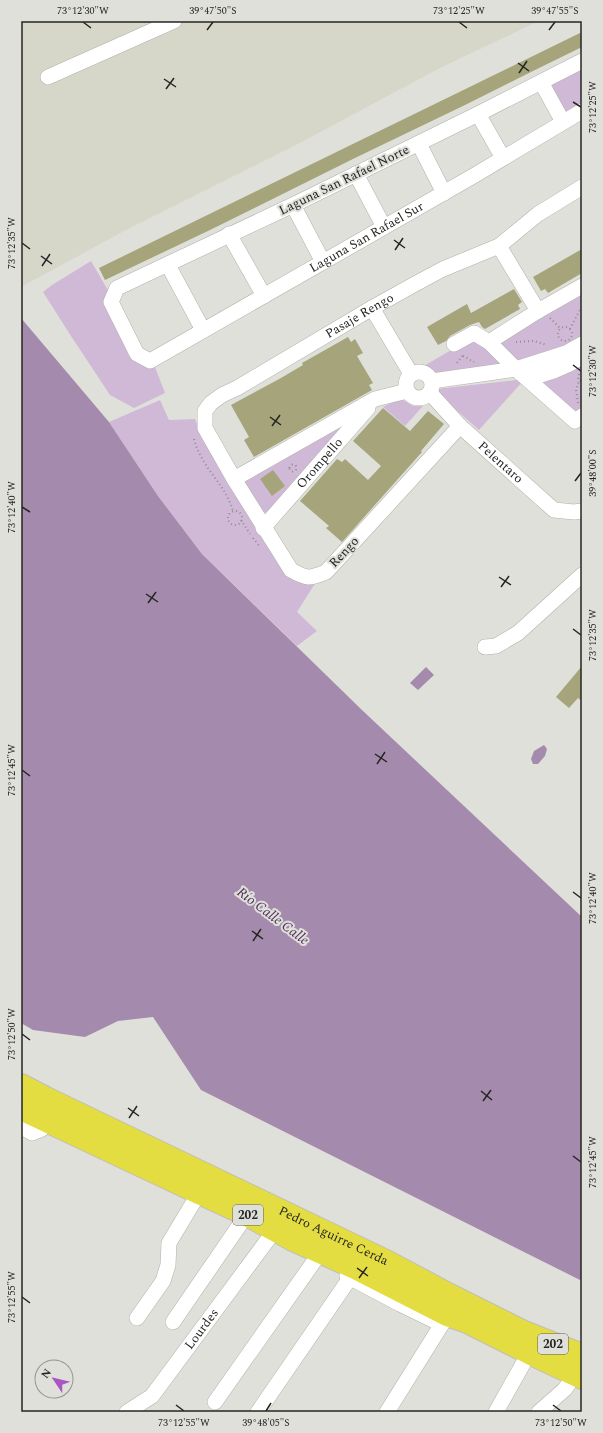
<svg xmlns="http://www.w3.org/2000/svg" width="603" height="1433" viewBox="0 0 603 1433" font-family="Spectral,serif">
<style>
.built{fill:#d6d6c9}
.green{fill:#d0b9d7}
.water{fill:#a48bad}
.building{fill:#a5a47b}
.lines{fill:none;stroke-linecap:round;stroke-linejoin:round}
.minor-casing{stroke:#b1b1ac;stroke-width:16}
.highway-casing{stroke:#bebebd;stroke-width:24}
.path{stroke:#8d8d8a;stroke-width:2;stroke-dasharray:1 3;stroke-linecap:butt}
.minor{stroke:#fff;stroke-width:15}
.highway{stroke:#e4dd42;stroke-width:22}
.ticks{fill:none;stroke:#252523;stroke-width:1.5}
.labels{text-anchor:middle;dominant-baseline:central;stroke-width:4;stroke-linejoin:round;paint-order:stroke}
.shield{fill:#e0e0db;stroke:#5d5d5a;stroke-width:1}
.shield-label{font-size:12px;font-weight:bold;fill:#252523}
.street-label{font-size:13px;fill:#252523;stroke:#e0e0db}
.water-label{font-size:14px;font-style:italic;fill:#502d5b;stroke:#e0e0db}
.neatline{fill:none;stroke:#252523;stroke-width:1.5}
.ticks-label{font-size:10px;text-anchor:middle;fill:#252523}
</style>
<rect width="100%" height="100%" fill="#e0e0db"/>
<path class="built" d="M21 21H539L440 68 296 145 128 229 21 287Z"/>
<path class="green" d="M582 69V105L568 113 563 111 551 90 553 82Z
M91 261 109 292 105 305 129 356C137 364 144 366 155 367L165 393 134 408 110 395 71 336 43 292 52 285Z
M582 292V340L518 364 495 342Z
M472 338H477L499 361 500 364 434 375 422 367Z
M582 361V408L575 414 535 379Z
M516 380 523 381 479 430 436 392 437 389Z
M400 398 413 406H423L405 426 383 407Z
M160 400 169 420 195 419 204 441 288 575 316 582 297 612 317 631 297 646 202 554 158 496 109 422Z
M345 424 271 513 262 512 243 483 244 477Z"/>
<path class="water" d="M21 318 109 422 158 496 202 554 363 711 582 917V1281L201 1090 153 1017 118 1021 85 1037 33 1030 21 1023Z
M426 667 434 675 418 690 410 683Z
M544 745 547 749 545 756 538 764H533L531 759 534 751Z"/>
<path class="building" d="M582 32V47L537 69 465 105 355 158 210 230 105 280 99 268Z
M582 249V273L548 293 545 289 541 291 533 277Z
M514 289 522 302 518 305 520 309 485 329 482 327 479 322 470 325 450 336 446 341 438 345 427 327 467 304 471 313Z
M348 337 351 342 355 339 363 353 357 356 373 383 369 385 372 390 254 457 244 440 249 437 231 405 281 378 303 365 302 363Z
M383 408 410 431 428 411 444 424 421 451 422 452 342 542 326 528 329 526 300 501 337 459 342 462 345 459 368 480 381 466 353 441Z
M273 470 285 486 272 496 260 479Z
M582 666V701L578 698 569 708 556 697Z"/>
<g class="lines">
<g class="minor-casing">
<g id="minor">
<path id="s1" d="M582 61 478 114 293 205 117 288 111 302 137 354 150 361 475 175 582 111"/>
<path d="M48 77 174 21"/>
<path d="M541 82 563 122"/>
<path d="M478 114 503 158"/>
<path d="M419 144 444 193"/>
<path d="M356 174 384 227"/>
<path d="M293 205 323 262"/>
<path d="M229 234 264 296"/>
<path d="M499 246 538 311"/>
<path d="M168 265 203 330"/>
<path d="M372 308 411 374"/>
<path d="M489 342 538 311 582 286"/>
<path d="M454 344 474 333 489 342 516 369 575 421 582 416"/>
<circle cx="419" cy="385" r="13"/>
<path d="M526 378C546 375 564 368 582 357"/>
<path d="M432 381 516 369 566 353 582 344"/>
<path id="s2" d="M430 393 460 426 554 510 574 512 582 511"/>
<path id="s3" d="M460 426 326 572C309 579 307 579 291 570L234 479 205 428V411L211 403 222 395 237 388 372 308 415 284 443 269 499 246 538 214 582 187"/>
<path d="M234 479 375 399 407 391"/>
<path id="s4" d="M263 528 368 408"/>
<path d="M485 647 496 646 518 633 582 575"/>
<path d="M21 1127 32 1133 42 1129 45 1122"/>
<path d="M347 1276 400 1304 437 1322"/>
<path d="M137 1318 163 1281 168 1265 169 1243 199 1193"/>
<path d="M173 1322 241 1223"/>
<path d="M215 1402 315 1260"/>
<path id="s5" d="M127 1412 152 1396 269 1238"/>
<path d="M258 1412 350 1278"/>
<path d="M387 1412 447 1316"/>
<path d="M496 1412 529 1353"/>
<path d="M539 1412 565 1389 575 1374"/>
</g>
</g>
<g class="highway-casing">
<g id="highway">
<path id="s6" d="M21 1085 46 1098 388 1262 448 1294 524 1332 582 1355"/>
<path d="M21 1109 199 1193 245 1214 293 1240 355 1268 447 1315 465 1321 529 1353 582 1378"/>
</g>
</g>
<path class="path" d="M550 318 561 329
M558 334a7 7 0 1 1 14 0a7 7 0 1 1-14 0Z
M570 329 582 306
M516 342 534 341 547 345
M463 356 474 362
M457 363 464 354
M579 374 578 380 582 382
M578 403 576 390 579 381
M194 439C198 456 210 471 220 485 226 493 230 502 233 511
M289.5 468a3.5 3.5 0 1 1 7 0a3.5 3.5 0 1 1-7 0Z
M228 518a7 7 0 1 1 14 0a7 7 0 1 1-14 0Z
M241 520 250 534
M253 538 260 547"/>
<use href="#minor" class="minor"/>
<use href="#highway" class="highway"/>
</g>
<path class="ticks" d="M83 22 91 28M459 22 467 28M207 30 213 22M549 30 555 22M518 63 529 71M519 73 527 61M164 79 176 87M166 89 174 78M573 102 581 107M394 240 405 248M22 243 30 249M395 250 403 238M41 256 52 264M42 266 50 254M573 365 581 371M270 417 281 425M272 426 280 415M575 481 581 473M22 507 30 512M499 577 511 585M501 587 509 576M146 594 158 602M148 603 156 592M573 629 581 635M375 754 387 762M377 764 385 752M22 770 30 776M573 892 581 898M252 931 263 939M253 941 261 929M22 1034 30 1040M481 1091 492 1100M483 1101 491 1090M128 1108 139 1116M129 1118 137 1106M573 1156 581 1162M357 1268 368 1276M359 1278 367 1267M22 1297 30 1303M176 1405 184 1411M553 1405 561 1411M266 1411 271 1403"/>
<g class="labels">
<g class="shield">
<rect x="233" y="1205" width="30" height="20" rx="3"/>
<rect x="538" y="1334" width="30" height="20" rx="3"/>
</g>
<g class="shield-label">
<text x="248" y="1215">202</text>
<text x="553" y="1344">202</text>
</g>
<g class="street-label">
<text transform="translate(344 180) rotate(-26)">Laguna San Rafael Norte</text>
<text stroke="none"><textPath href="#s1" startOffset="855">Laguna San Rafael Sur</textPath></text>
<text stroke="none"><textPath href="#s3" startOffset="601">Pasaje Rengo</textPath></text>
<text stroke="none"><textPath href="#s2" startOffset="99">Pelentaro</textPath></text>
<text stroke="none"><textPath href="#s4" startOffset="86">Orompello</textPath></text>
<text transform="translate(344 552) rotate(-47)">Rengo</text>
<text stroke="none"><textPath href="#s6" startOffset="347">Pedro Aguirre Cerda</textPath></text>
<text stroke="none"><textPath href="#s5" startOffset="113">Lourdes</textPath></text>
</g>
<g class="water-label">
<text transform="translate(273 916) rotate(37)">Río Calle Calle</text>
</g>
</g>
<rect width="603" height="1433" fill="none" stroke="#e0e0db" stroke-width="44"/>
<g transform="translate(54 1379) rotate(305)"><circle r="19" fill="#e0e0db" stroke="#959591"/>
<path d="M0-3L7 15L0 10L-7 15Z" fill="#aa55c4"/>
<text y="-6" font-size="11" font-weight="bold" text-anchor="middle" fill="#252523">N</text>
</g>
<rect x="22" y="22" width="559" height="1389" class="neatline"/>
<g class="ticks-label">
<text x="83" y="14">73°12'30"W</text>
<text x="213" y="14">39°47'50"S</text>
<text x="459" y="14">73°12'25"W</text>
<text x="555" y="14">39°47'55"S</text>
<text transform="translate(592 107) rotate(-90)" y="4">73°12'25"W</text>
<text transform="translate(11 243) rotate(-90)" y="4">73°12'35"W</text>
<text transform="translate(592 371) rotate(-90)" y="4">73°12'30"W</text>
<text transform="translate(592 473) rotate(-90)" y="4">39°48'00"S</text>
<text transform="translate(11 507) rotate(-90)" y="4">73°12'40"W</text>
<text transform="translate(592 635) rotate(-90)" y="4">73°12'35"W</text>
<text transform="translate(11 770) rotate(-90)" y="4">73°12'45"W</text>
<text transform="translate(592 898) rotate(-90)" y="4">73°12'40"W</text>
<text transform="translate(11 1034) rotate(-90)" y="4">73°12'50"W</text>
<text transform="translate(592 1162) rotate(-90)" y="4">73°12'45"W</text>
<text transform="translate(11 1297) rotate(-90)" y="4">73°12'55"W</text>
<text x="184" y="1426">73°12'55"W</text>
<text x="266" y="1426">39°48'05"S</text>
<text x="561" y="1426">73°12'50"W</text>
</g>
</svg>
